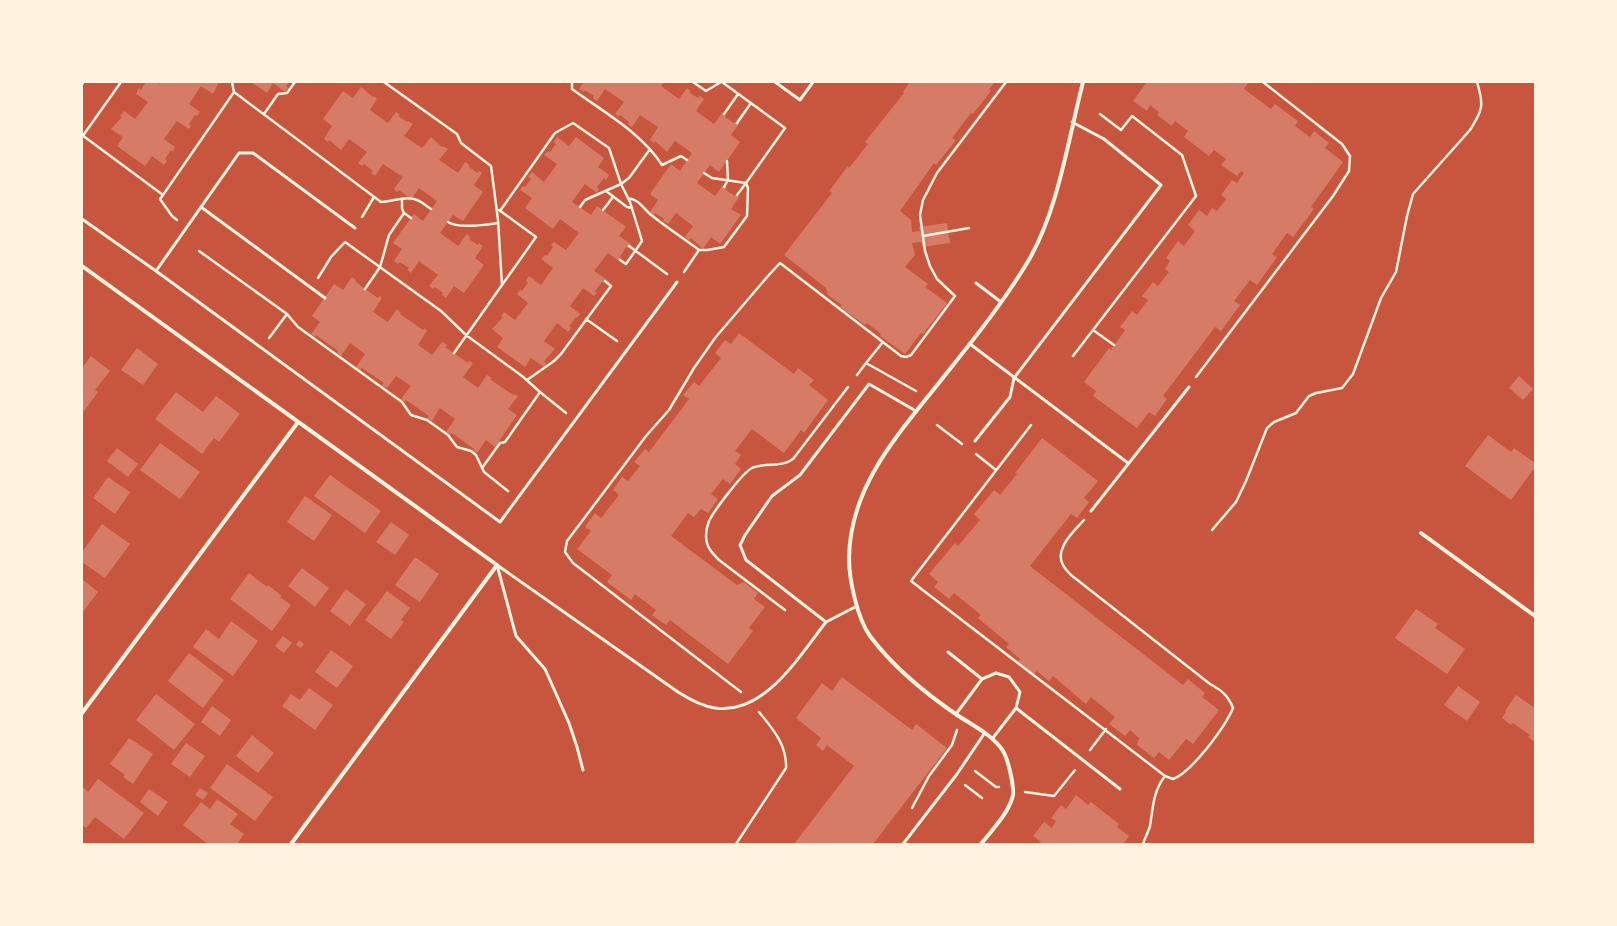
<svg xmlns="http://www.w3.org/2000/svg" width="1617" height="926" viewBox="0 0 1617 926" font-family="Raleway,sans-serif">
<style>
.building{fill:#d67c66}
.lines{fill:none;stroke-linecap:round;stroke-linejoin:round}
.path{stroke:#fff3e0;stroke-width:2.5}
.service{stroke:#fff3e0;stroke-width:3}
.minor{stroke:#fff3e0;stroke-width:4}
</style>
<rect width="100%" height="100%" fill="#c8553d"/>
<path class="building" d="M146 82H157L160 84 161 82H219L213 94 201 86 189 104 200 112 197 116 195 115 189 124 191 126 189 129 177 121 164 139 175 147 173 152 171 150 165 159 167 161 164 165 152 156 145 166 117 146 123 137 111 129 122 117 120 116 124 111 135 119 148 102 136 94 139 88 141 90Z
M251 82H289L286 86 288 88 285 92 273 83 267 93Z
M584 82H664L661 86 679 99 687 88 691 91 690 93 698 98 700 96 704 99 696 111 714 124 722 113 726 116 725 117 734 123 735 122 739 124 731 135 740 142 719 172 710 165 697 183 715 196 723 185 727 188 726 190 735 196 736 194 739 197 731 209 741 215 720 244 711 237 703 249 691 238 689 240 685 237 693 226 676 213 668 224 663 221 664 219 655 213 654 215 650 212 658 200 650 194 671 164 680 171 692 153 675 141 667 152 655 141 654 143 650 140 658 127 640 115 632 127 628 124 629 122 620 115 619 117 615 114 624 102 605 89 597 101 593 98 594 96 585 90 584 92 579 89Z
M910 82H995L989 89 991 91 973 114 971 113 952 138 956 140 936 165 934 163 900 211 911 220 912 232 920 231 919 227 947 223 950 243 922 247 921 242 912 243 915 255 905 267 928 284 925 287 947 303 923 334 921 333 905 354 880 336 881 334 867 323 865 325 840 307 842 305 828 295 826 288 784 255 832 193 829 191 848 166 849 168 868 144 865 142 904 93 903 92Z
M1147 82H1249L1244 89 1271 109 1275 104 1298 121 1295 126 1310 137 1314 131 1329 143 1325 148 1343 162 1311 207 1314 209 1293 237 1287 233 1272 254 1277 257 1257 285 1250 280 1234 301 1240 305 1221 331 1215 327 1163 396 1167 399 1155 416 1149 412 1137 428 1093 396 1096 391 1084 382 1109 348 1111 350 1125 330 1120 327 1132 311 1137 315 1148 300 1142 296 1153 282 1158 286 1169 272 1165 269 1170 261 1166 258 1178 241 1184 246 1195 231 1188 225 1199 210 1207 216 1212 208 1217 211 1226 199 1221 195 1232 180 1237 183 1244 173 1241 171 1237 176 1221 165 1226 159 1214 150 1209 156 1184 137 1188 131 1175 121 1172 126 1157 115 1159 112 1150 105 1147 111 1133 101Z
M361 87 373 97 374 96 377 99 370 110 388 123 396 112 400 115 398 116 407 122 408 121 413 124 404 136 422 148 431 137 442 147 443 146 448 149 439 160 458 173 465 162 470 165 468 166 477 173 479 171 482 173 474 185 483 192 463 221 453 215 440 233 458 246 467 234 470 237 469 239 478 245 479 243 483 246 475 258 484 265 464 293 454 286 446 298 442 295 443 293 435 287 433 289 429 286 438 275 419 261 411 273 407 270 409 268 400 262 398 264 394 261 402 249 393 243 411 218 414 214 423 221 437 201 419 188 410 201 406 198 407 196 399 190 397 192 394 189 403 177 383 164 375 176 371 173 373 171 364 164 362 166 358 163 367 152 349 139 341 150 329 140 328 142 324 139 332 126 323 119 343 91 353 98Z
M557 137 569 146 576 137 604 158 598 167 609 175 606 180 604 178 597 187 599 189 597 193 585 184 572 202 591 215 597 206 626 227 619 236 631 244 628 248 626 247 620 257 622 258 619 261 608 253 594 271 606 279 603 283 602 282 595 291 597 293 594 296 583 288 570 306 580 314 577 318 576 317 569 326 571 328 568 332 557 323 544 341 555 349 544 361 546 363 544 367 531 358 525 367 497 347 503 338 492 329 503 317 501 316 504 312 515 320 528 303 517 294 520 290 522 291 528 283 526 281 529 276 541 285 553 268 541 259 545 255 547 256 553 247 551 245 554 242 566 250 579 233 560 219 553 229 525 208 532 198 520 190 523 186 525 187 531 179 528 177 532 172 544 182 557 164 544 155 548 151 550 152 556 144 554 142Z
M352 277 356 280 355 281 365 289 378 298 379 296 382 298 373 312 388 322 397 309 401 313 400 314 423 330 424 328 427 331 418 345 432 355 442 342 447 345 445 347 468 363 469 361 473 363 463 377 478 388 487 375 492 378 490 379 513 395 514 394 518 396 508 409 517 415 495 447 486 440 477 453 473 450 474 449 452 433 451 434 446 432 455 419 440 408 432 421 427 418 429 416 406 400 405 402 401 399 411 386 396 376 387 388 382 385 384 383 362 368 360 370 356 367 365 354 350 343 341 356 337 353 338 351 316 335 315 337 311 334 320 322 312 316 334 284 343 290Z
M739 333 794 374 798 368 814 380 809 385 828 400 804 433 801 430 784 453 752 429 735 451 741 455 735 464 741 469 730 484 723 479 711 494 718 499 708 513 701 509 694 517 688 513 671 536 737 585 744 582 758 593 754 599 765 607 749 628 753 631 728 664 670 620 666 625 652 615 656 610 635 594 631 600 607 582 612 575 577 549 591 531 585 527 595 513 601 518 619 495 613 490 622 477 628 481 640 466 634 462 645 449 649 452 689 399 683 395 694 382 699 386 721 358 715 353 725 340 731 344Z
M137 348 158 364 143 385 121 370Z
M91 356 110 371 95 390 98 392 84 411 82 410V368Z
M1519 376 1533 389 1523 400 1509 388Z
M176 392 203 412 216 396 240 414 219 442 214 438 202 454 155 419Z
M1488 435 1511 452 1514 448 1535 463V467L1511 500 1465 466Z
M1042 438 1098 481 1084 498 1089 502 1077 518 1071 514 1030 566 1183 685 1188 679 1205 693 1202 697 1219 710 1193 744 1186 739 1169 760 1159 752 1154 758 1137 745 1139 738 1130 730 1125 736 1109 724 1115 717 1091 697 1086 704 1053 676 1049 681 1037 671 1034 674 1018 661 1020 659 1006 647 1009 644 978 618 981 615 954 593 949 599 934 587 938 582 929 574 955 543 958 546 980 520 974 514 994 490 1000 495 1017 474 1015 473Z
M160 443 200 472 180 499 140 470Z
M117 448 138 464 128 477 107 461Z
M330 475 381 511 365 533 314 496Z
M108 477 130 492 115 514 93 498Z
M305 496 332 515 314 541 287 522Z
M391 522 409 535 395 555 376 542Z
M102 524 130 544 105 578 82 562V552Z
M415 557 439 574 420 602 395 585Z
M302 568 329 588 315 607 288 586Z
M249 573 267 587 268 585 282 596 280 597 291 605 272 631 230 599Z
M82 579 98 592 82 613Z
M346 589 366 604 350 626 330 611Z
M387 591 410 608 401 620 404 622 391 639 365 620Z
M1416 609 1438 624 1435 628 1465 649 1447 674 1395 638Z
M231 621 258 641 233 676 193 647 206 629 219 639Z
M283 636 292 643 284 653 275 646Z
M299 640 304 644 301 648 296 645Z
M331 650 353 666 337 688 315 672Z
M189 653 224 680 203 708 168 681Z
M842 677 912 730 916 724 947 748 873 844H794L854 766 827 745 823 751 816 745 821 738 796 718 822 683 832 691Z
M1458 686 1480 702 1467 721 1444 705Z
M309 688 333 705 315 730 282 706 291 694 300 700Z
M156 694 195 724 174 750 136 720Z
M1516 695 1535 708V742L1528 737 1530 735 1513 723 1511 725 1502 718 1506 712 1505 711Z
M212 706 231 720 220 736 201 722Z
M252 735 274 753 258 773 236 756Z
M129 738 153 754 133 784 123 777 125 775 110 764Z
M186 743 205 756 190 777 171 764Z
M227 764 273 797 255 821 210 788Z
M98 779 144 813 124 839 95 817 86 828 82 825V790L84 788 88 792Z
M200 788 208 793 203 800 195 795Z
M149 789 168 802 158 816 140 802Z
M1076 795 1088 805 1091 802 1119 824 1117 827 1129 836 1123 844H1039L1041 842 1033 836 1044 822 1052 828 1056 821 1051 818 1061 805 1066 809Z
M217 799 238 814 230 824 244 834 237 844H208L183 825 201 802 210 809Z"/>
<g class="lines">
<path class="path" d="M232 82 234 92
M384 82 457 134 461 143 491 166 498 220 502 285 454 353
M572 82V89C602 111 642 133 662 165L681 156 687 160
M693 82 706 91 721 82
M264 114 278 94 287 93 295 82
M724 114 738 94
M737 123 751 103
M82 135 163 195 160 199 172 216 177 220
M82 137 121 82
M704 173 712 178 746 183 737 195
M724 187 728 180 727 161
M606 191 627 207 632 208
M163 195 234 92 381 202C392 202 403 196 414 199 420 200 426 206 431 209
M628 198C641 201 641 206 650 214 666 227 683 238 699 250H707L724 247 747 216 748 188 746 183 785 128 722 82
M402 199V209L404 213
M580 207 585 200 621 184 629 178 650 149
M499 210 536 237 502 285
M603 210 613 197
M500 211 555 133 573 123 609 148 621 184 630 202 642 241 626 264 620 260
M362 217 374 197
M448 222C458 229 485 225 498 223
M923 236 969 228
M629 246 667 274
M199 251 287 314 269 338
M684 272 699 250
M318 278 331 257 345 242 441 311 466 335 522 376 540 392 505 442 500 443 482 468
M365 289 380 267 389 235 404 213 411 218
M287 314 298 327 402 402 411 415 427 420 448 435 457 447 471 451 476 455 484 472 508 491
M586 319 617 341
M1093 330 1114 345
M883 342 866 363 916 391
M1073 356 1196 196 1182 155 1132 116 1121 130 1100 114
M857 375 866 363
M1196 377 1333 196 1349 171 1350 156 1342 144 1263 82
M527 380 554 361 561 354 611 286 605 281
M540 392 566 413
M937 425 962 444
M1031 425 911 581 1165 776 1173 779C1192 772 1225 727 1233 708 1228 695 1221 690 1210 684L1071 575C1068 572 1065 569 1063 565 1054 549 1074 531 1084 520
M976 454 996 470
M1212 530 1236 502 1246 481 1267 428 1274 422 1296 413 1309 396 1316 393 1342 388 1353 374 1381 298 1396 272 1407 216 1413 194 1470 130C1483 110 1484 105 1477 82
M785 610 719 560C712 553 706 547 706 536 706 531 707 526 709 521 714 511 742 473 752 468 765 462 781 468 793 459L848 387
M741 692 573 563 565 552 567 541 646 436 669 410 694 368 715 338 768 276 780 263 901 356 906 357 911 355 955 296 937 279 930 266 925 251 920 215 923 200 937 173 1006 82
M1090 750 1106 729
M975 771 996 787H999
M965 785 982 798
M1025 792 1054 796 1075 770
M912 808 929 776 952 745 957 730
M736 844 786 768C787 745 773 729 759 712
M1143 844C1145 838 1148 832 1150 826 1153 808 1153 791 1165 776"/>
<path class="service" d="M775 82 800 100 813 82
M82 84 83 82
M201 207 325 298
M82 219 156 271 500 522 677 282
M156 271 239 153H253L355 228
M976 283 1001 302
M970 344 1128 463
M975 441 1010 397 1014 378 1161 185 1104 139 1072 122
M1091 511 1189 387
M497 565 678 692C689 699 701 706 715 708 765 715 799 656 826 622
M497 565 516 636 545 669 569 723 577 747 583 770
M857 606 826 622 746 560 740 545 745 535 772 496 800 475 869 384 916 411
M948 652 982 679
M1016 708 1120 789
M956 714 982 679 996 673 1009 677 1020 692 1016 708 992 739
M903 844 957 774 984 734"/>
<path class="minor" d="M82 266 497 565 291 844
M1421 533 1535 616
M82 713 298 422
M981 844C992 830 1009 813 1013 795 1014 785 1008 759 1003 751 993 735 972 725 957 715 925 693 893 667 870 636 857 618 849 579 849 558 850 487 896 437 938 384 969 345 1001 306 1027 263 1058 212 1068 140 1083 82"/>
</g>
<rect width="1617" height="926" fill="none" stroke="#fff3e0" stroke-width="166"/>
</svg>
